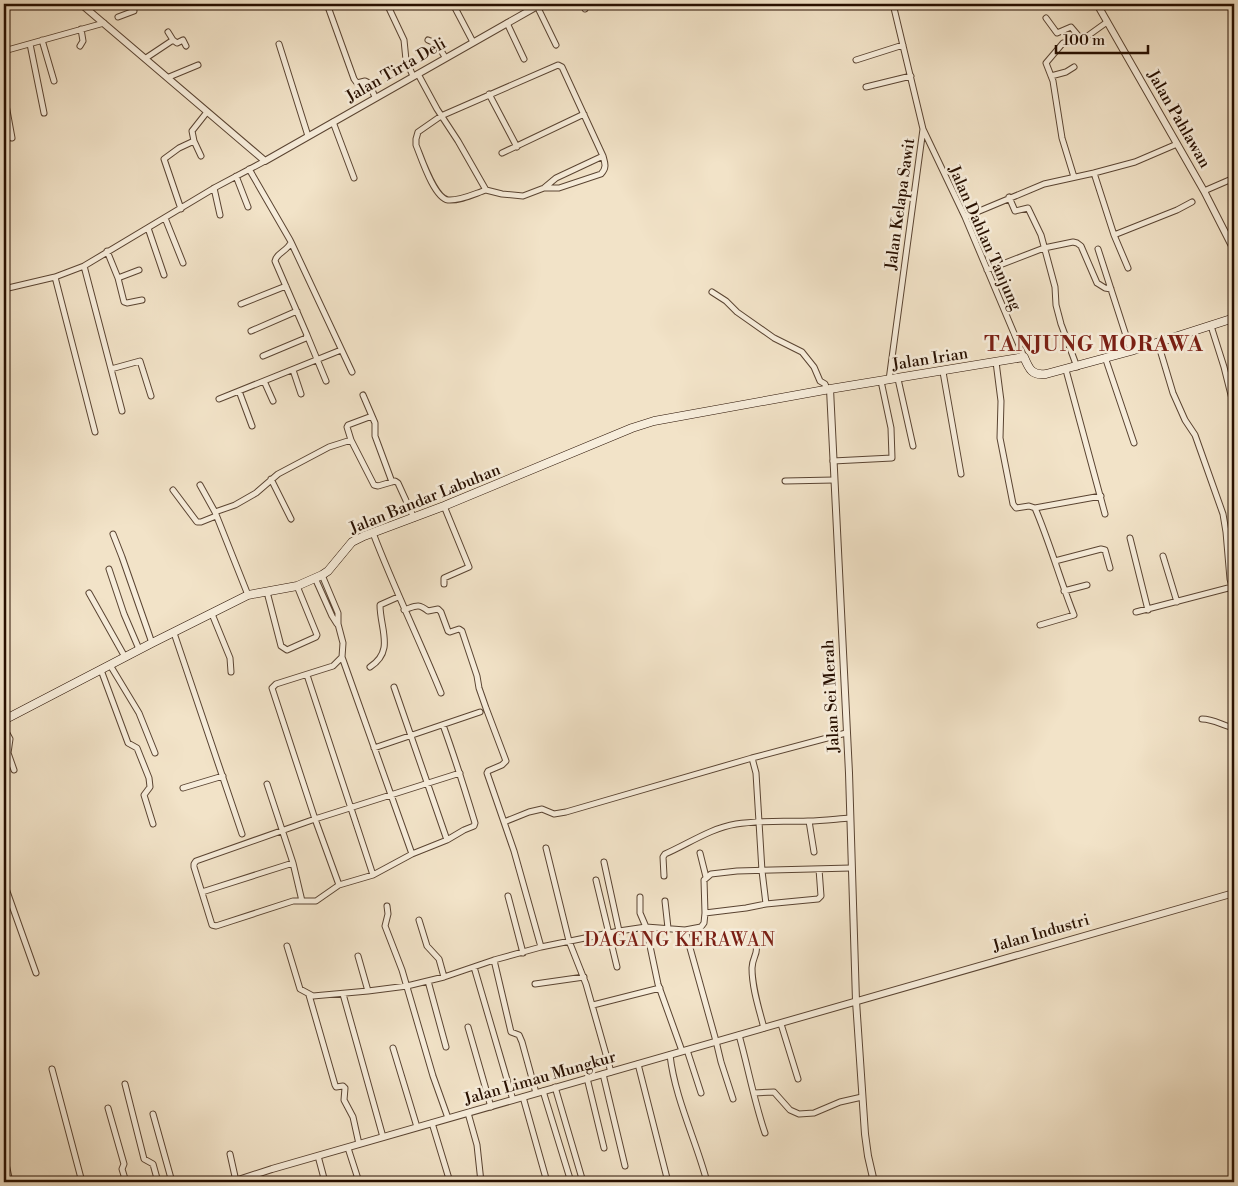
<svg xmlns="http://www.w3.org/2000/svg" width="1238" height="1186" viewBox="0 0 1238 1186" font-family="'Libre Bodoni',serif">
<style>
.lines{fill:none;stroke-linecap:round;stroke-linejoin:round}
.minor-casing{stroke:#5a4432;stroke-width:7}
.tertiary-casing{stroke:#5a4432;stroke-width:8}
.secondary-casing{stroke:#270f00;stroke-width:9}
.minor{stroke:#f7eddb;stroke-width:5}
.tertiary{stroke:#f7eddb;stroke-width:6}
.secondary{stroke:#f7eddb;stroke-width:8}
.labels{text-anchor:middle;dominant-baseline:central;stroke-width:5;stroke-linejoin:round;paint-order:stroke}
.street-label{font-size:16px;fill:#270f00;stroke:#f7eddb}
.quarter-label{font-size:19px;letter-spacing:1px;fill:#7a1f14;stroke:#f7eddb}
.district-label{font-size:21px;font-weight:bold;letter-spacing:1px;fill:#7a1f14;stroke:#f7eddb}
</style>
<rect width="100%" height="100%" fill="#f2e3c8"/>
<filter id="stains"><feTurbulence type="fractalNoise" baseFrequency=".004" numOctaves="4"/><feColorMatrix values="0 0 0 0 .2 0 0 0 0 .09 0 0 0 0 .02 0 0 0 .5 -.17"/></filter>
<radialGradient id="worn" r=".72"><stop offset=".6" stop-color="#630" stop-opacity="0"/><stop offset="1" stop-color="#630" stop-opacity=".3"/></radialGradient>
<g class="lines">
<g class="minor-casing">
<path id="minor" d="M160 4H162
M327 4 354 79 357 83 365 81 369 83 375 97
M387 4 404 40 406 60 413 76
M453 4 473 42
M583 4 585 9
M630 4 632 6
M537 6 556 45
M118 17 134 11 133 4
M1046 18 1057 33 1071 27 1082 40
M507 23 524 59
M42 40 54 81
M173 40 177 43 183 40 186 46
M428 40 437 44 445 57
M30 44 44 113
M279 44 308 136
M80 46 83 41 81 29
M4 51 104 23
M146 58 173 40 168 32
M856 60 903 45
M418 74 437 109 458 141 486 190 502 194 523 196 544 188 556 178 603 156 562 67 558 65 441 116 418 132 416 139V145C421 157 434 198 448 200 460 201 474 194 486 190
M1051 76 1066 72 1074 67
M169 77 198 65
M866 87 911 76
M4 94 12 138
M489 94 517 147
M333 122 354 178
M923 129 965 217 1024 357
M502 153 584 114
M201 156 194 141 192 131 207 112
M249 169 290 240 291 242C288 251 276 253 275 261L307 335 306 338 263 356
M1094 173 1114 235 1128 268
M236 176 248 207
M1074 177 1062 138 1053 81 1046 63 1063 43 1082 40 1107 22
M214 188 220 215
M544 188H559L601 174C607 168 605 163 603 156
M1204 191 1234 178
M1009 197 1015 211 1028 208 1041 235 1055 287 1056 305 1061 324 1077 367
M181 209 164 159 179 148 194 141
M965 217 1044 184 1094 173 1135 162 1177 144
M165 218 183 263
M148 228 164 275
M1114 235 1177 210 1192 202
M291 242 352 372
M1098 249 1131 351
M107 251 118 278 124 302 127 303 142 300
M84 266 122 411
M987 270 1044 248 1073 242 1077 243 1081 246 1097 283 1105 288 1111 289
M55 277 95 432
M118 278 139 270
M4 289 55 277 84 266 216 187 265 161
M712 292 726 301 737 312 774 338 802 352 814 367 820 381 825 384 827 389
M241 304 286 286
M1211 326 1224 367 1234 407
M251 331 297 311
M307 335 326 381
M1158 343 1173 393 1185 420 1195 435 1223 514 1226 532 1230 579 1234 594
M1105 357 1134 443
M996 362 1001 401 1000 438 1013 504 1016 508 1029 506 1035 508
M111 369 140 361 151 396
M293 370 301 394
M1066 370 1105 514
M943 372 961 474
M898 379 913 446
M889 380 923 129 893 4
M264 381 273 401
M239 391 252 426
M363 395 375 423V436L392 482
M219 399 341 350
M351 440 347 427 348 425 372 416
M833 461 892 458 891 428 881 381
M271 479 291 519
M785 481 834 480
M200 485 215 512
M173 490 197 522H201L216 516
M444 506 469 567 444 578V584
M373 533C394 588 419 639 441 693
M113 534 122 557 152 643
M1130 538 1148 610
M1163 556 1177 602
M1055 561 1101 549 1105 550 1110 568
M109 569 124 614 139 649
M322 575 338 613V624L343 643 342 657 333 666 276 684 272 688 315 819 339 885
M315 578 332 616 337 624
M1064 591 1087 585
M267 592 281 646 287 650 316 637 317 635 297 586
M89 593 125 657
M248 595 215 512 235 505 256 493 278 474 329 447 351 440 374 485 378 486 395 481 398 483 414 518
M404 610C416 606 418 603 428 611L438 609 441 612 448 631 450 632 459 629 462 631 477 676 479 688 486 708 506 761 502 765 488 771 487 773 514 851 541 947
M1136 612 1232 587
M212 614 230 658 231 672
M1040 625 1074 615C1060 580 1050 543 1035 508L1101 496
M174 633 242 834
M342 657 412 854
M110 665 139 713 155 753
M370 667C395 651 380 629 380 605L398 597
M101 670 128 743 137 748 149 778 150 787 144 795 153 824
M307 675 373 875
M394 687 447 840
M1202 719C1214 719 1223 726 1234 728
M443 725C455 758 465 790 475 823L474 826 464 830 447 840 412 854 373 875 339 885 316 901H293L216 926 212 925 194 867V864L196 861 315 819 460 773
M4 728 10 739 8 753 14 770
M374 748 480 712
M752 758 756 773 762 871 766 904
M267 784 293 863 302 901
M183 788 223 776
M809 821 814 852
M504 822 529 812 542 809 554 814 566 812 752 758 846 733
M546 848 569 941 586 984 611 1072
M700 853 706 877
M604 862 619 931
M664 876 663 857 665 854C688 844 711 828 736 824 759 820 784 822 808 821 822 821 836 819 850 818
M596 880 617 967
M4 883 36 973
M202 892 293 863
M508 896 523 953
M640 897V913L646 927 658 984 682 1051
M665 901 668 928
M387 906 388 914 385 926 402 970 433 1076 448 1118
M705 913 746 908 766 904 818 899 821 896 819 869
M419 920 427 946 439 959 444 977
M685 930 716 1041 721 1062 733 1099
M754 937C760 956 753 953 752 968 752 988 759 1009 764 1028
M287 946 300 989 313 996 368 991 407 986 444 977 494 960 541 947 619 931 646 927 685 930 701 927 704 923 705 913 704 880 711 874 737 871 851 868
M358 956 368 991
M494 960 511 1032 519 1035 522 1042 536 1093
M474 967 513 1100
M428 981 446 1047
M535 984 584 977
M343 994 383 1137
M309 995 335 1085 336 1087 343 1086 345 1088 344 1100 353 1117 359 1144
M593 1005 660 988
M781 1024 798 1079
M468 1027 491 1107
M739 1035C748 1067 754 1101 765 1133
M393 1048 417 1127
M687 1050 701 1093
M670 1055C675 1099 696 1140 707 1182
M638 1064 668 1182
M52 1069 82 1182
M603 1074 625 1166
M587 1078 604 1148
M125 1084 144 1159 153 1164 158 1182
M555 1087 583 1182
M543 1091 571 1182
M754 1093 774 1092 790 1110 799 1114 814 1113 840 1102 862 1097
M523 1097 547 1182
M108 1108 124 1164 122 1169 126 1182
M468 1113 477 1145 481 1182
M153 1114 172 1182
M432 1123 450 1182
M348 1148 359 1182
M230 1154 236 1181
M4 1155 10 1182
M318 1156 325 1182"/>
</g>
<g class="tertiary-casing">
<path id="tertiary" d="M81 4 265 161 541 4
M1097 4 1204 191 1234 250
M830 389 849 773 856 1001 865 1134 868 1156 874 1182
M232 1182 272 1169 1234 893"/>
</g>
<g class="secondary-casing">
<path id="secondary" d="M4 720 152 643 248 595 297 586 322 575 328 571 352 542 364 536 444 506 632 428 654 421 830 389 1024 357C1029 369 1032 376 1046 374L1131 351 1234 318"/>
</g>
<use href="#minor" class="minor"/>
<use href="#tertiary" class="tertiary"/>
<use href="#secondary" class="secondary"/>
</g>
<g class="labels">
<g class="street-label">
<text transform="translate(396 70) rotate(-30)">Jalan Tirta Deli</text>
<text transform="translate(1179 119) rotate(60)">Jalan Pahlawan</text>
<text transform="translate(900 204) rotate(-82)">Jalan Kelapa Sawit</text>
<text transform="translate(985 238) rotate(66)">Jalan Dahlan Tanjung</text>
<text transform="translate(930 359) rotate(-9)">Jalan Irian</text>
<text transform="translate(425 499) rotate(-22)">Jalan Bandar Labuhan</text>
<text transform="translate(831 696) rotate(-93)">Jalan Sei Merah</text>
<text transform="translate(1041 933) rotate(-16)">Jalan Industri</text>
<text transform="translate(540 1078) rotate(-16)">Jalan Limau Mungkur</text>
</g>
<g class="quarter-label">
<text x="680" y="940">DAGANG KERAWAN</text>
</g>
<g class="district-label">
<text x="1094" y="345">TANJUNG MORAWA</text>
</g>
</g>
<rect width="1238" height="1186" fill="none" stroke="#f2e3c8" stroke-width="20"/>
<rect x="5" y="5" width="1228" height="1176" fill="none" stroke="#270f00" stroke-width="2.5"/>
<rect x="10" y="10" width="1218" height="1166" fill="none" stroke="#270f00"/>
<path d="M1056 45v8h92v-8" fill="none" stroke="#270f00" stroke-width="2.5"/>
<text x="1063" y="45" font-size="15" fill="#270f00" stroke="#f7eddb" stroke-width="4" paint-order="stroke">100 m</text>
<rect width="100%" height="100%" filter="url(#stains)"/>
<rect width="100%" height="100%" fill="url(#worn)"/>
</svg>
